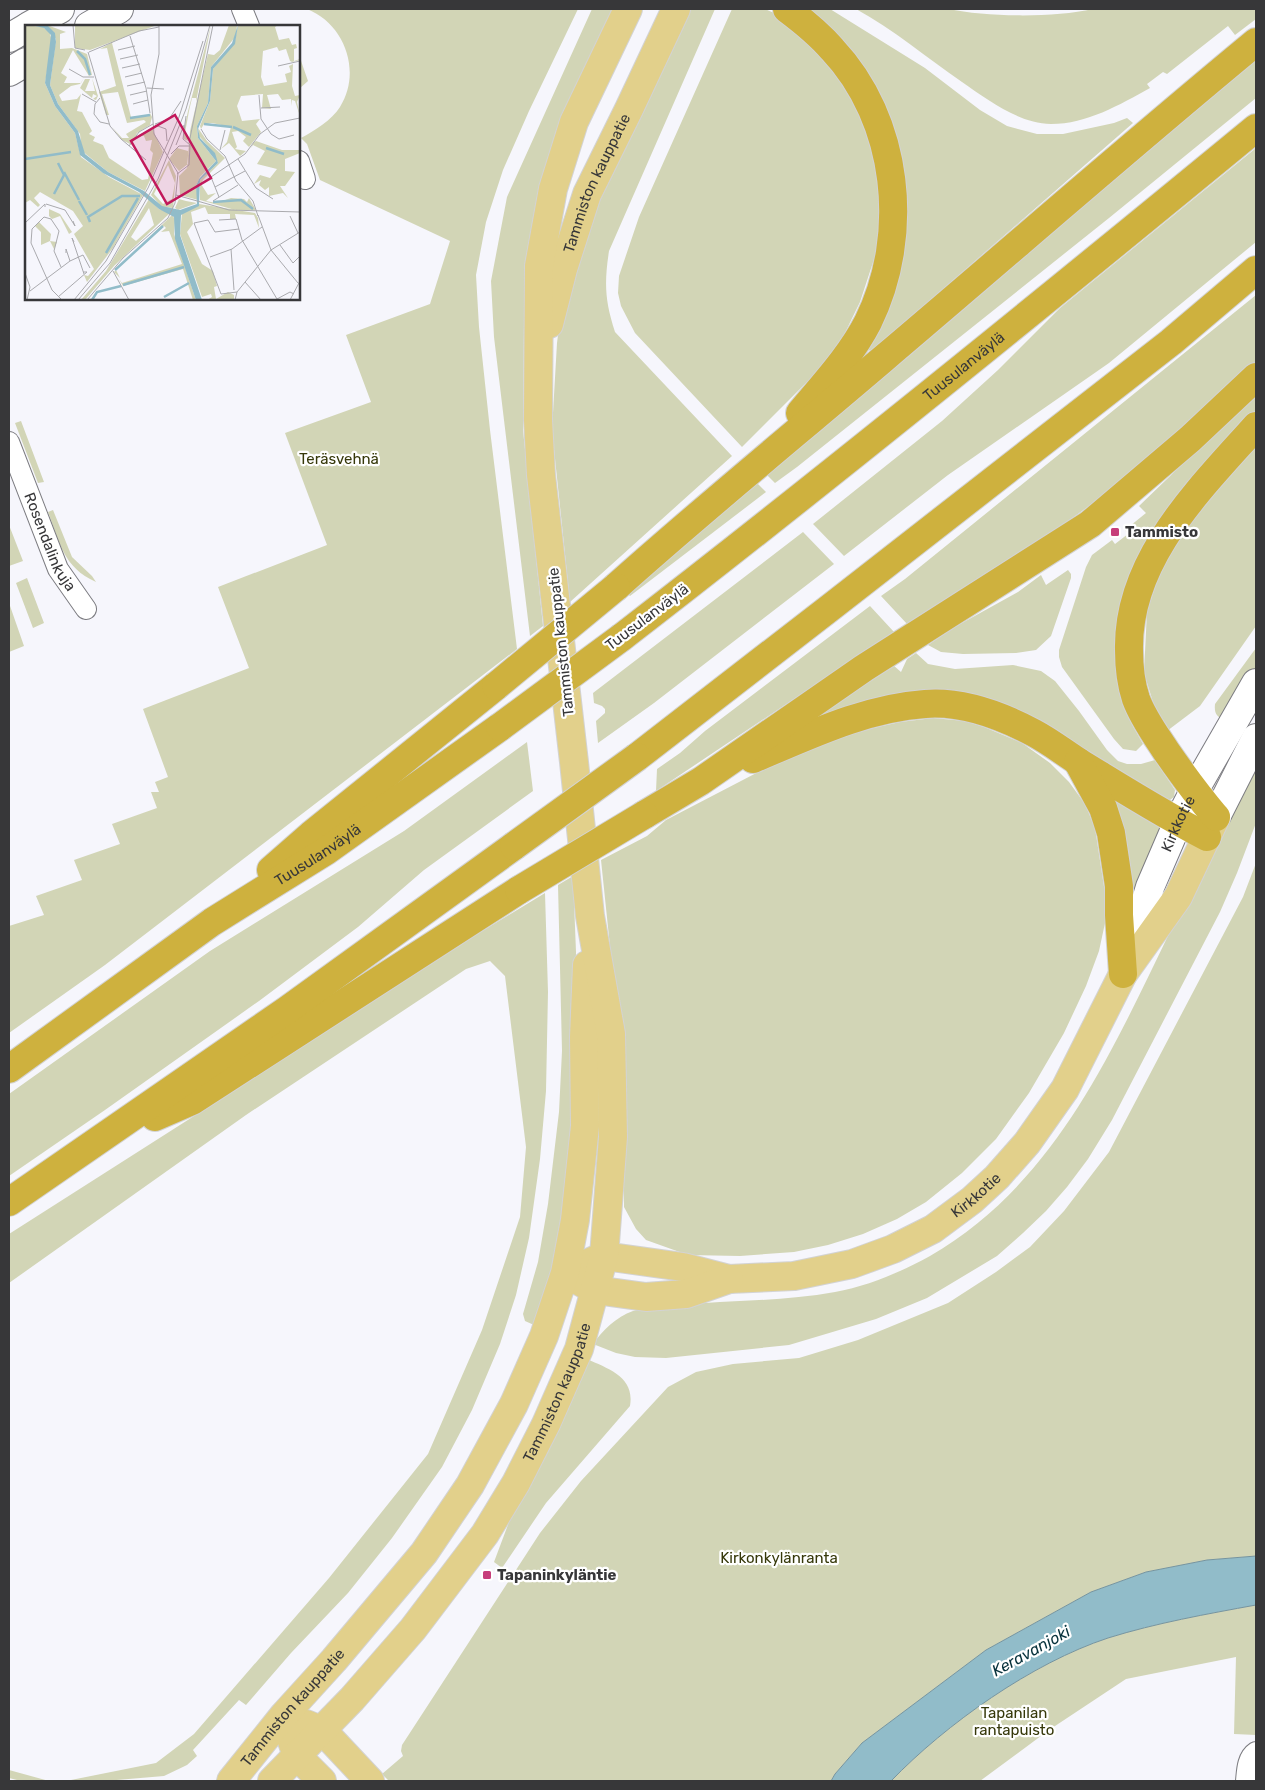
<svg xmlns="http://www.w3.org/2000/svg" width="1265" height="1790" viewBox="0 0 1265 1790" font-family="Rubik,sans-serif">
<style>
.green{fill:#d2d5b6}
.water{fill:#91bcc9;stroke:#76949e}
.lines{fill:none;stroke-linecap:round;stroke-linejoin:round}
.street-casing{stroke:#7c7c81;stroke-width:22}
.secondary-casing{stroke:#7c7c81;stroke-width:30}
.primary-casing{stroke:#d3d3d3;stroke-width:30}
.highway-casing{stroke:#d3d3d3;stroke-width:30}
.street{stroke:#fff;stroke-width:20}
.secondary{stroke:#fff;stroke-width:28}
.primary{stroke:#e2d08b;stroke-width:28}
.highway{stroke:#ceb13e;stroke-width:28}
.highway-bridge-casing{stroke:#d3d3d3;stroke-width:30;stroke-linecap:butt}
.highway-bridge{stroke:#ceb13e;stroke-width:28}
.poi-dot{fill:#c63e7b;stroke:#fff;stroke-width:2}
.labels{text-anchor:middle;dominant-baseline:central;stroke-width:4.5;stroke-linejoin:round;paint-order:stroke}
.street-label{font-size:15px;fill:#373739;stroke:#fff}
.park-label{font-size:15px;fill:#36380a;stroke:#fff}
.poi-label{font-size:15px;font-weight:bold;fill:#373739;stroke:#fff;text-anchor:start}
.water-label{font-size:16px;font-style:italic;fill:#08323c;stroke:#fff}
.inset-river{fill:none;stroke:#91bcc9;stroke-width:2.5}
.inset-road{fill:none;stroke:#aaaaae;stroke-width:1}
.view{fill:#c2185b;fill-opacity:0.15;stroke:#c2185b;stroke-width:2.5}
.inset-edge{fill:none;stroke:#373739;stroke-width:2.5}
</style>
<rect width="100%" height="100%" fill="#f6f6fc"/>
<path class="green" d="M307 9H578L529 111 503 170 486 222 476 275 479 327 490 430 517 649 105 965 9 1033V926L44 915 36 896 82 880 74 860 120 844 112 824 157 808 151 792H159L155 782 168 777 143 709 249 668 218 587 327 545 285 433 371 402 346 335 430 304 450 241 320 180 307 144 301 138C314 131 332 120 340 107 362 72 345 24 307 9Z
M592 9H615L529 266 524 323 523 430 543 626 530 636 494 337 491 281 507 197Z
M692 9H715L609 251C604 284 605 301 615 332L732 456 570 602 552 430 557 343 562 304 598 199 688 13Z
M732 9H765L774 13 815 47 842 79 861 115 875 154 881 191 879 244 860 302 841 341 812 377 742 447 635 333 621 306 618 293 619 276 639 217Z
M804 9H830L925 68 980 110 1007 126 1037 134H1063L1114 123 1127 118 1133 123 873 350 863 351 897 168Z
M856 9H948C988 17 1053 18 1093 9H1256V19L1235 35 1228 26 1167 74 1163 72 1147 84 1150 88C1119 105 1087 124 1051 124 1018 123 988 100 962 82 927 58 893 29 856 9Z
M1256 51V98L1109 218 797 467 775 483 765 473Z
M299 55 308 81 299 89Z
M1256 148V242L1109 363 948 475 844 556 813 524 942 421 998 370 1060 308Z
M1256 295V364L1133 474 1064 524 908 625 881 596 905 579Z
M1256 393V410C1219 451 1178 491 1148 538 1136 557 1122 594 1118 616 1113 642 1116 685 1125 710 1130 722 1137 733 1143 744L1136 751 1123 749 1114 739 1062 667 1059 657V650L1086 567 1092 555 1112 540 1115 544 1128 534 1125 530 1146 513 1139 506Z
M21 421 44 482 38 483 15 423Z
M1256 444V626L1200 706 1167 731 1157 715 1144 673 1147 611 1164 561 1207 497Z
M755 481 766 492 630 596 626 592Z
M53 510 72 557 92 576 96 582C63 567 60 543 48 512Z
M9 525 23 561 9 566Z
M803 532 834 564 654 703 598 743 596 721 605 713V709L602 706 594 703 593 693Z
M1068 570 1071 574V578L1051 636 1036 650 1016 653 963 654 941 652 928 645 953 628 1018 592 1041 575 1046 585Z
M27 578 44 623 33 628 16 583Z
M9 603 24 646 9 652Z
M870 606 894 632 656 791 657 769 680 753 705 731Z
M1256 648V670L1224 720C1217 716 1214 714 1215 704Z
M916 653 928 664 955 669 1013 665 1041 671 1055 681 1079 711 1107 750 1118 761 1127 764H1141L1155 760 1175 790 1174 797 1167 802 1013 709 823 717 820 713 893 665 901 672 907 659Z
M933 718 965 721 984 727 1022 743 1050 763 1069 782 1085 804 1095 828 1105 893V923L1099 951 1086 986 1064 1033 1029 1093 996 1139 962 1173 926 1202 897 1219 863 1234 828 1245 794 1252 740 1256 688 1255 646 1240 636 1229 624 1207 623 1071 601 860 647 836 666 820 766 768 805 751 860 731 900 722Z
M527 742 533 791 424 870 358 927 259 1001 105 1110 9 1176V1094L210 951 404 831Z
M1256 757V823L1237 873 1220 912 1112 1120 1088 1159 1067 1187 1046 1211 1023 1233 997 1256 927 1298 876 1319 789 1345 666 1358 635 1357 616 1353 593 1344C603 1330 616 1317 633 1311 656 1304 681 1304 705 1303 749 1300 792 1300 835 1292 868 1286 901 1272 930 1256 1051 1186 1108 1060 1166 940 1196 879 1226 818 1256 757Z
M1111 797 1162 828 1164 834 1131 897Z
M1256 863V1556L1207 1560 1146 1572 1091 1592 986 1650 862 1743 835 1774 831 1781H389L382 1774 403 1756 401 1751 402 1745 540 1533 581 1481 668 1387 696 1372 733 1364 799 1358 858 1340 948 1303 996 1272 1030 1247 1064 1211 1109 1152 1243 897Z
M573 876 576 952 574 1106 563 1209 555 1257 534 1325 525 1321 523 1314 538 1262 548 1204 559 1112 562 1051 558 885Z
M545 893 548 992 546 1091 540 1159 529 1238 516 1295 500 1344 472 1410 442 1467 392 1538 348 1593 291 1653 246 1705 239 1700 193 1750 197 1756 187 1765 164 1776 105 1781H66L156 1763 194 1734 329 1578 428 1454 482 1330 520 1217 526 1147 505 976 490 961 466 969 246 1115 9 1283V1234L238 1088 408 976Z
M587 1359C609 1369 635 1377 630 1406L546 1503 502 1568 494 1562 512 1514Z
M1256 1605V1735L1234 1734 1236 1657 1126 1679 1049 1730 980 1781H891C946 1724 1032 1663 1108 1638 1156 1623 1207 1614 1256 1605Z
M9 1770 49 1781H21L9 1778Z"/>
<path class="water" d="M1256 1556V1605C1207 1614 1156 1623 1108 1638 1032 1663 946 1724 891 1781H831L835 1774 862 1743 986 1650 1091 1592 1146 1572 1207 1560Z"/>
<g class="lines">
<g class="street-casing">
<g id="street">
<path d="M242 9 249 26"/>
<path d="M299 161 305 179"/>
<path id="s1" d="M9 442 58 569 86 609"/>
<path d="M1246 1781C1247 1771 1247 1758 1256 1752"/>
</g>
</g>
<g class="secondary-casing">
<g id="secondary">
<path d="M29 26 60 9"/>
<path d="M89 26 119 9"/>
<path d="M9 38 26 28"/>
<path d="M9 72 26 62"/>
<path d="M1216 817 1256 738"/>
<path id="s2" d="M1125 969 1150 887 1178 822 1194 791 1256 683"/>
</g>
</g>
<g class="primary-casing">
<g id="primary">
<path id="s3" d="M549 324 563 269 587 194 629 109 676 9"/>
<path id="s4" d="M588 1263 604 1256 683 1267 729 1279 794 1276 852 1264 893 1249 933 1229 972 1200 997 1177 1027 1143 1065 1089 1123 974 1178 897 1216 817"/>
<path d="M579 1281 595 1290 646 1297 686 1294 729 1279"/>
<path d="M306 1724 323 1731 370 1781"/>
<path d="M291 1738 297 1756 322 1781"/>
<path id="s5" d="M231 1781 284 1715 334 1660 424 1553 470 1485 514 1404 544 1336 565 1273 575 1220 585 1126 584 1037 587 965"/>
<path id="s6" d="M272 1781 352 1699 413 1629 485 1534 516 1483 546 1424 579 1349 604 1256 613 1137 611 1034 590 916 574 762 541 475 538 420 539 266 553 189 574 122 628 9"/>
</g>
</g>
<g class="highway-casing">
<g id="highway">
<path d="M787 9C803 21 819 34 832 49 899 120 911 235 868 322 851 355 824 384 800 413"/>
<path d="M616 587C703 509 794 435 883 359 1007 254 1130 146 1256 42"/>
<path id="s7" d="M622 637C837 471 1047 300 1256 128"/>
<path d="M637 757 831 607 1171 342 1256 270"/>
<path d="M753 759C808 736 865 708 925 704 962 701 1002 716 1034 733 1051 742 1066 754 1082 764 1123 789 1164 815 1207 837"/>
<path d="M1078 762 1103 808 1111 833 1119 886V915L1123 974"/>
<path d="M644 815 701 781 864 668 1090 524 1190 439 1256 377"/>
<path d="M1216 817C1198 796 1182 774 1166 751 1155 734 1143 718 1136 699 1131 684 1129 666 1129 650 1127 559 1200 489 1256 426"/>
<path d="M271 870 311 835 496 686"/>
<path id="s8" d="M9 1069 212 922 326 851 500 727"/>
<path d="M155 1117 192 1101 519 890"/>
<path d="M9 1202 287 1010 514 846"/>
</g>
</g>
<use href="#street" class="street"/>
<use href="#secondary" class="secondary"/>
<use href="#primary" class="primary"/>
<use href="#highway" class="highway"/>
<g class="highway-bridge-casing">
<path id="highway-bridge" d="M496 686 616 587
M500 727 622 637
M514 846 637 757
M519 890 644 815"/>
</g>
<use href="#highway-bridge" class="highway-bridge"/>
</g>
<g class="poi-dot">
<rect x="1110" y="527" width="10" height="10" rx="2.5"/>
<rect x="482" y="1570" width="10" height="10" rx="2.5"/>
</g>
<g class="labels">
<g class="street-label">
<text stroke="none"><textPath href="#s3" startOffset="149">Tammiston kauppatie</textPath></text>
<text stroke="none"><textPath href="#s7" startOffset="436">Tuusulanväylä</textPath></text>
<text stroke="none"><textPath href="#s1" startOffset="108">Rosendalinkuja</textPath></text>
<text transform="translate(647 617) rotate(-37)">Tuusulanväylä</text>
<text transform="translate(561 642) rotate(-96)">Tammiston kauppatie</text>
<text stroke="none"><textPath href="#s2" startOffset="155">Kirkkotie</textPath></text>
<text stroke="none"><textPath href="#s8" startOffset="376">Tuusulanväylä</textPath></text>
<text stroke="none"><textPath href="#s4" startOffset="412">Kirkkotie</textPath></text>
<text stroke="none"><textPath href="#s6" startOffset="486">Tammiston kauppatie</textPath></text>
<text stroke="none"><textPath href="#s5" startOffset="96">Tammiston kauppatie</textPath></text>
</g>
<g class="park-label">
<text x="339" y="459">Teräsvehnä</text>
<text x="779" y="1558">Kirkonkylänranta</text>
<text x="1014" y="1713">Tapanilan<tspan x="1014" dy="17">rantapuisto</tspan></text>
</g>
<g class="poi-label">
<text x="1125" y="532">Tammisto</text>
<text x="497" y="1575">Tapaninkyläntie</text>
</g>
<g class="water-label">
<text transform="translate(1031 1651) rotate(-29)">Keravanjoki</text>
</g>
</g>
<g transform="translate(25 25)">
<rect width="275" height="275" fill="#f6f6fc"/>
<path d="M0 0 18 2 25 8 27 17 20 58 30 81 50 108 56 132 84 152 118 170 88 223 62 257 59 250 63 251 69 244 49 209 58 201 48 186 15 167 9 173 15 180 11 184 13 182 5 175 0 178ZM22 0 41 7 35 9V24L47 23 62 29 67 50 64 51 48 25 36 48 42 52 39 58H56L59 53 55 59 46 61 34 70 37 76 52 74 56 69 52 86 57 87 67 106 64 109 70 112 68 116 78 120 84 133 117 155 123 154 128 128 125 125 127 115 121 116 119 111 114 110 127 103 138 127 120 166 83 147 57 126 55 109 33 79 25 60 31 14ZM50 0H132L65 25 50 23ZM186 0 171 77V73H167L164 86 160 108 163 116 159 114 158 109 163 86ZM204 0H212L211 11 186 42 183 78 172 101 173 113 191 136 175 152 171 161 173 175 155 170 154 151 162 143 165 106 183 29 189 30 195 25ZM213 0H253L250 2 254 15 264 13 267 20 271 19 272 23 269 24V36L275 34V35L267 37 265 36 261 24 254 26 252 22 238 26 236 52 239 61 262 57 260 49 266 47 264 41 268 39 267 61 270 71 275 70 272 77 275 91 270 76 267 75V81L266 74 257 75 253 69 242 70 246 84 237 83 238 69 216 71 212 81 217 96 235 94 231 99 236 107 224 122 218 116 221 112 213 106 207 107 212 122 210 124 221 126 215 131 204 118 196 124 202 117 206 102 187 98 179 99 176 104 175 101 185 76 188 44 210 16ZM91 15 87 18 106 92 124 91 125 88 127 92 125 100 112 108 107 120 97 115 87 102 97 113H104L101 109 121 97 119 95 102 98 93 67 77 69 84 90H81L74 67 91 61 82 23 75 24ZM67 53 73 71 71 75 68 74 72 71 68 69 67 73 55 63 60 54H65L60 66H70ZM173 103 182 116 200 133 178 155 176 159 183 170 191 168 181 176 191 178 206 173 219 174 222 177 224 173 231 185H210L175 175V155L193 138 188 127 174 111ZM275 114V128L260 134V146L270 147 260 161H255L263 173 258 168 244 171V162L240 165 234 160 236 155 229 159 235 150 245 153 252 144 232 139 240 126 228 120 226 123 228 118 231 116 257 125H274ZM152 123 163 126V139L154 146 144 134ZM144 135 151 151 148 183 137 182 126 170ZM143 140 150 158 147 174 138 179 129 169ZM124 174 134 184 145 188 89 241 60 275H56L81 246ZM124 183 129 200 111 216 106 212ZM154 174 161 176 172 178 153 185 150 183ZM174 179 230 188 233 193 234 203 229 190 210 189 211 194H205V189H183L180 182 166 187 168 199 162 207 177 239 188 246 192 261 189 262 191 274 203 267 209 270V275H182L187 272 186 269 177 272 155 209 157 188ZM24 184 35 189 47 207 44 209 35 191 27 194 24 191ZM147 190 150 194 149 209 171 275H168L158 244 98 261 94 254 97 258 157 239 144 206 136 207 141 203 139 201 91 245 95 253 89 247ZM14 197 26 209 25 216 32 217 29 224 25 216 16 220V207L10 201Z" fill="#d2d5b6" fill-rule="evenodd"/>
<path d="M6 0H22L30 8 31 17 25 60 33 79 53 106 60 129 83 147 119 166 137 181 155 185 172 179 171 161 174 154 191 136 173 113 172 101 183 78 186 42 207 18 213 0 210 19 188 44 185 76 173 104 175 113 190 128 193 138 175 155 174 181 156 190 155 210 177 275H171L150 214 149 192 134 184 114 167 78 148 55 130 50 108 30 81 20 58 26 10 19 3Z" fill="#91bcc9"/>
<path class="inset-river" d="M52 26 60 34 65 50M105 93 125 90M179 99 207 102M208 102 226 110M241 123 259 129M0 134 46 127M39 147 54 175M29 169 39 150 33 138M54 176 62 190M188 177 216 175 228 184M65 197 63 192 97 171H115M81 228 113 173M90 245 138 201M98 260 159 242M139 272 164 258M67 275 72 267 96 261"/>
<path class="inset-road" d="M48 0 50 23 60 25M105 11 121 63 125 88M93 25 110 21M63 27 85 101 96 114 121 135M64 27 114 6 134 2M95 34 113 30M253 41 275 36M97 43 115 39M44 44 58 52H69M100 52 117 48M102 61 120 57M122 63 139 64M57 69 71 77M105 70 122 66M234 70 236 94 246 109 254 114 269 110M75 73 70 79 69 89 75 97 84 99M108 79 123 75M236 83 255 82M161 91 158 114 165 120M130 99 144 94 156 76M130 100 141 104 142 116M176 104 182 114 200 131 211 156 228 176 233 191M164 118 188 0M151 120 159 100M104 121 114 107 128 99M195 125 200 105M146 129 154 121H165M213 134 231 163 248 174M152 149 164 140 165 120M190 162 220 146M151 170 204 185 275 187M194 172 186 152 220 129 235 109 250 98 275 93M188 176 213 160M21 179 40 185 50 201 48 196M233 190 246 225 273 258M265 191 273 208M194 195 211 194 217 215 252 274M0 198 20 179V182M49 217 47 213 59 249M255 220 268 238 275 231M206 224 209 265M41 228V224L45 236M185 232 207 224 237 202M36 242 29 226 34 206 26 194 19 192 7 204 6 218 27 265 37 275M88 246 104 275M0 248 5 262 2 275M220 257 236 275M5 266 45 236 58 230 65 243M212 267 196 269 169 198 183 195 190 207 214 204M33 272 62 247H58M252 274 265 267 269 269M49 275 81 236 123 163 154 92 178 16M53 275 85 238 133 154 161 84 185 0M62 275 98 233 143 193 150 178 153 148 129 109 126 70 134 29V0M210 275 212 267 246 225 275 207M265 275 275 256"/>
<path class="view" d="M150 90 186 153 142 179 106 116Z"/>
<rect width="275" height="275" class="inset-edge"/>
</g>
<rect width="1265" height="1790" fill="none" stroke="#373739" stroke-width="20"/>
</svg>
